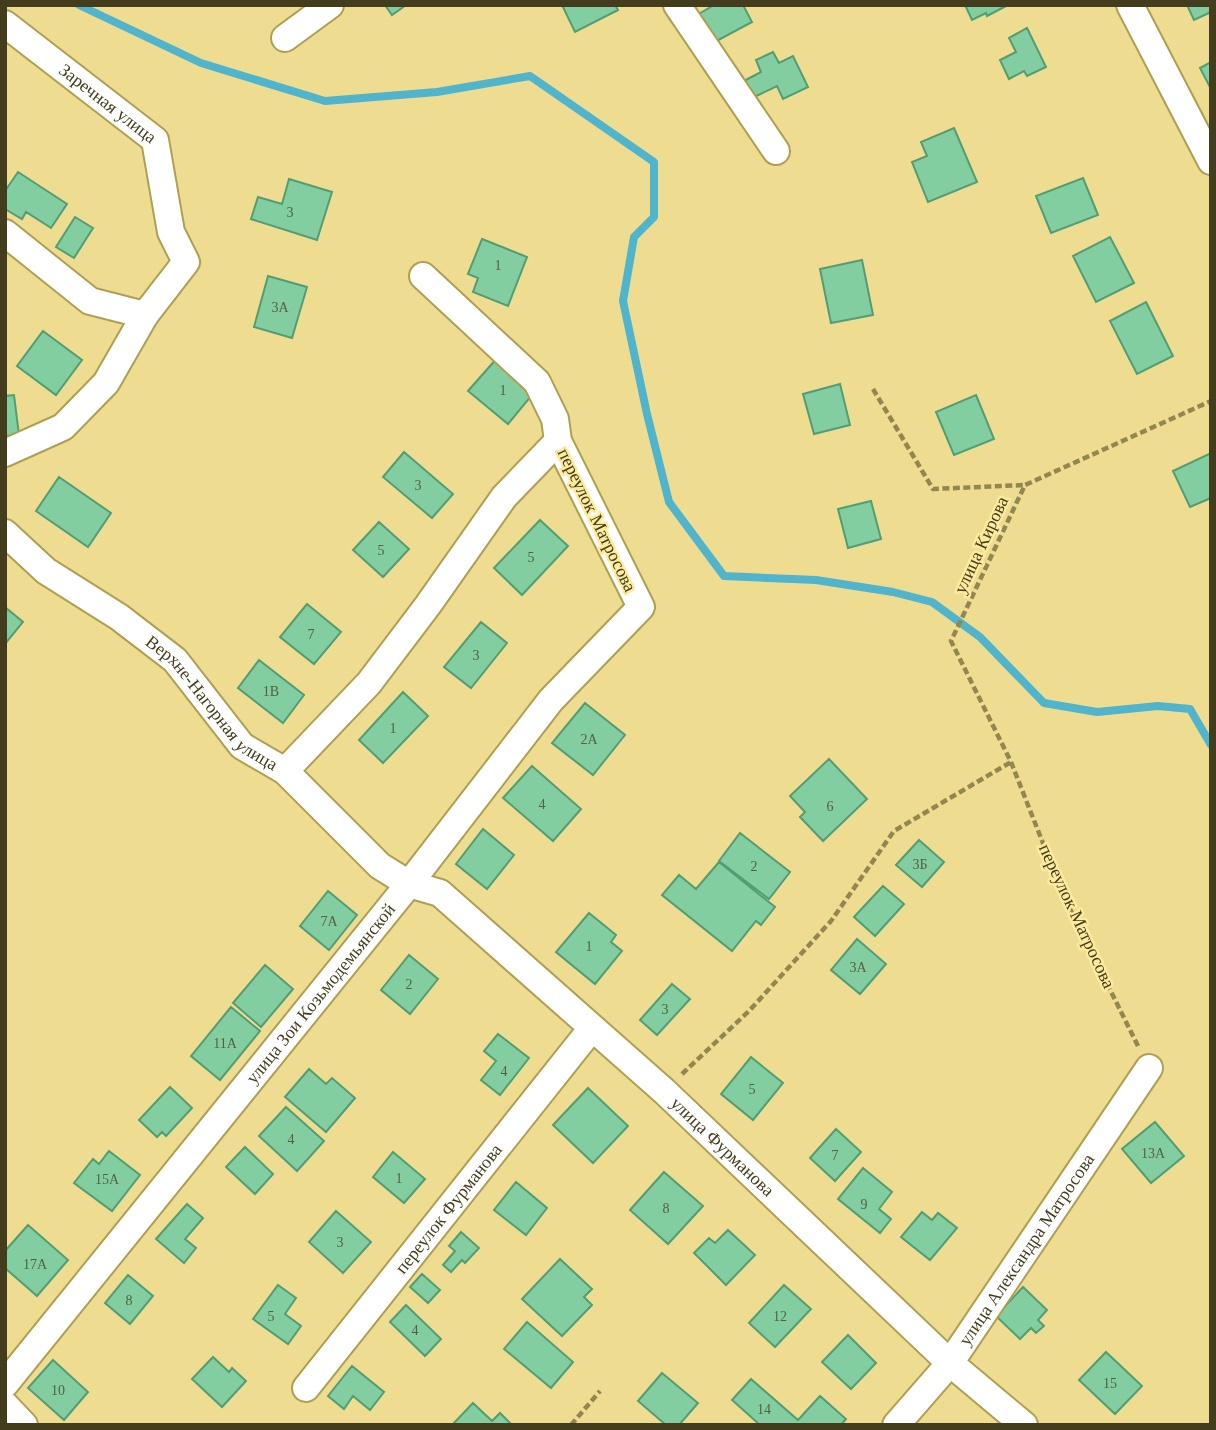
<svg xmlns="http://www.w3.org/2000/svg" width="1216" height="1430" viewBox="0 0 1216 1430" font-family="Georgia,serif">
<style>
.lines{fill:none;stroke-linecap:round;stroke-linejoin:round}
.stream{stroke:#50b4cd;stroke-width:8}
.building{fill:#82cea1;stroke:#529d73;stroke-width:2}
.street-casing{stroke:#af9f53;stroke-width:30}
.path{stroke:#928651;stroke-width:4.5;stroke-dasharray:7 3.5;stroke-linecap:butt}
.street{stroke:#fff;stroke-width:26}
.labels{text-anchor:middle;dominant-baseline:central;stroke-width:5;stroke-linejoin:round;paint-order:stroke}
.number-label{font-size:14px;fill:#54613e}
.street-label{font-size:18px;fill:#443d1d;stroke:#fceb9d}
</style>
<rect width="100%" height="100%" fill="#eedd90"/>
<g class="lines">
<path class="stream" d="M79 5 201 63 325 101 437 92 530 76 654 162V217L634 237 623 301 647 414 669 502 724 576 816 580 893 592 932 602 980 637 1044 703 1097 712 1158 706 1190 709 1211 745"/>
</g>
<path class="building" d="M385 5H406L392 15Z
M562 5H615L618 10 575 32Z
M714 5H743L752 22 713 43 697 15Z
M965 5H1008L987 16 986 13 972 20Z
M1187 5H1211V12L1194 20Z
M1027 28 1046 67 1027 76 1024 71 1009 79 1000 60 1016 52 1009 38Z
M773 52 779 63 793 56 808 87 783 99 777 86 748 100 740 83 761 72 756 60Z
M1211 62V89L1200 68Z
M954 128 977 182 928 202 912 162 927 156 921 142Z
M18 172 67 204 51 228 26 212 22 219 5 209V191Z
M1083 178 1098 215 1051 233 1036 196Z
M289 179 332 192 317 240 251 219 258 197 282 204Z
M75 217 93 228 74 258 56 247Z
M1110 237 1134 283 1096 302 1073 256Z
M482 239 527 257 508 306 473 292 478 278 468 274Z
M862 260 873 315 831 323 820 269Z
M268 276 307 287 292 338 254 327Z
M1146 302 1173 356 1137 374 1110 321Z
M43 331 82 360 56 395 17 366Z
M498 357 537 389 508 424 468 391Z
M840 384 850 425 814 434 803 394Z
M14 395 19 435 5 436V396Z
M976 395 994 439 954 455 936 412Z
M404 452 453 494 432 518 383 477Z
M1211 453V498L1190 507 1173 471Z
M59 477 111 513 88 547 36 511Z
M871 501 881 539 848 548 838 509Z
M540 520 568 546 522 595 494 568Z
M379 522 409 549 383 577 353 550Z
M307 604 341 632 314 664 280 637Z
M5 607 23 622 5 644Z
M481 622 507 643 471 688 444 667Z
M259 660 304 695 283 723 238 688Z
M403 692 428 716 383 763 359 740Z
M585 703 625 735 593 775 552 743Z
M829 759 867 799 823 841 800 817 805 812 790 796Z
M532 766 581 809 553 841 503 798Z
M483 829 514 855 487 889 456 864Z
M740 833 790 872 769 899 719 861Z
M919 840 944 862 922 887 896 865Z
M719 862 775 907 761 925 756 921 732 951 662 895 679 875 696 889Z
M883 886 904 904 875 936 854 917Z
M328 891 357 915 329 950 300 926Z
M589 913 616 935 611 942 622 951 595 984 556 952Z
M857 939 886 964 860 994 831 970Z
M409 955 438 979 410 1014 381 990Z
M265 965 293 989 261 1027 233 1003Z
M672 984 690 999 657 1035 640 1020Z
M231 1007 260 1031 220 1080 191 1056Z
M498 1034 529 1058 500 1095 481 1080 496 1061 484 1051Z
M751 1057 783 1083 753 1120 721 1094Z
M309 1069 326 1084 332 1078 355 1098 326 1132 285 1097Z
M170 1087 192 1108 166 1136 162 1132 157 1137 139 1120Z
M588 1088 628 1126 593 1163 553 1125Z
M286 1107 324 1141 297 1171 259 1136Z
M1155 1122 1184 1156 1151 1183 1122 1149Z
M836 1129 861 1152 835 1181 810 1158Z
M245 1147 273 1174 255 1194 226 1167Z
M109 1151 140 1175 112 1211 74 1183 93 1159 99 1164Z
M393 1152 425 1179 404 1203 373 1177Z
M863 1168 892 1192 879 1209 891 1219 880 1233 838 1199Z
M664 1172 703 1206 668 1244 630 1210Z
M516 1182 547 1208 526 1235 494 1210Z
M187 1204 203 1218 185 1239 196 1248 184 1263 156 1239Z
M336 1211 371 1242 343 1273 309 1242Z
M922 1212 932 1220 938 1213 957 1228 930 1260 901 1237Z
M28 1225 68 1260 37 1296 5 1268V1251Z
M728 1230 755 1255 726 1285 694 1253 709 1238 715 1243Z
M461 1232 479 1248 465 1263 462 1260 451 1272 443 1265 455 1251 449 1246Z
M560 1259 592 1289 584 1297 592 1305 562 1336 522 1299Z
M422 1274 440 1290 428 1303 410 1287Z
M128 1275 153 1296 130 1324 105 1303Z
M278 1285 296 1298 285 1314 301 1326 288 1344 253 1319Z
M784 1285 811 1309 775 1347 749 1323Z
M1023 1287 1047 1310 1038 1320 1044 1326 1036 1333 1031 1328 1020 1339 996 1316Z
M406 1305 441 1339 425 1356 390 1322Z
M527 1322 573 1362 551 1388 504 1349Z
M848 1335 876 1363 851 1389 822 1362Z
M1106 1352 1142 1386 1115 1414 1079 1380Z
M213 1357 229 1372 232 1368 246 1381 222 1407 192 1379Z
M53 1360 88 1392 64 1420 28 1388Z
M352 1366 384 1392 370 1410 353 1396 344 1409 328 1396Z
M662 1373 698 1403 679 1425H666L638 1401Z
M751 1379 798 1420 820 1396 846 1419 841 1425H760L732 1400Z
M473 1403 492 1421 500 1413 512 1425H452Z"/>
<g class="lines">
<g class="street-casing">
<g id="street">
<path d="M677 5 776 151"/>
<path d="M1130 5 1211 161"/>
<path id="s1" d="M5 24 155 140 171 232 186 262 145 315 106 383 63 427 5 453"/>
<path d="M285 38 330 5"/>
<path d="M5 233 90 301 145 315"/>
<path id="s2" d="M5 533 46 571 119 617 175 660 242 746 285 771 380 866 409 884 440 893 664 1091 950 1363 1024 1425"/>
<path d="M285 771 369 683 428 605 504 497 558 441"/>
<path id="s3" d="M5 1384 409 884 551 700 641 607 558 441 555 419 537 382 423 276"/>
<path id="s4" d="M306 1388 592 1028"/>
<path d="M5 1405 24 1425"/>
<path id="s5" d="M896 1425 950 1363 1149 1068"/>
</g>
</g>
<path class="path" d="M873 389 933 489 1025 485
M1138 1046 1065 899 1011 762 951 641 1025 485 1211 401
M682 1074 749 1011 831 921 894 831 1011 762
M571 1425 600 1391"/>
<use href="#street" class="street"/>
</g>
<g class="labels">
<g class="number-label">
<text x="290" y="212">3</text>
<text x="498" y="265">1</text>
<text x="280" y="307">3А</text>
<text x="503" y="390">1</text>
<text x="418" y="485">3</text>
<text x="381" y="550">5</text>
<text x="531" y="557">5</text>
<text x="311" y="634">7</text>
<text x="476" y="655">3</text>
<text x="271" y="691">1В</text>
<text x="393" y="728">1</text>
<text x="589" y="739">2А</text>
<text x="542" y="804">4</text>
<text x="830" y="806">6</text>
<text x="920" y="864">3Б</text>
<text x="754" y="866">2</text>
<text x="329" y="921">7А</text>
<text x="589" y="946">1</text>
<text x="858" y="967">3А</text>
<text x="409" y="984">2</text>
<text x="665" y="1009">3</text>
<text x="225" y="1043">11А</text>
<text x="504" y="1071">4</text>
<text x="752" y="1089">5</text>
<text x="291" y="1139">4</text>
<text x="1153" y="1153">13А</text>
<text x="835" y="1155">7</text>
<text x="399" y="1178">1</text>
<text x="107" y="1179">15А</text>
<text x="864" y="1204">9</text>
<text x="666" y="1208">8</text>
<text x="340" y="1242">3</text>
<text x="35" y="1264">17А</text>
<text x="129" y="1300">8</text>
<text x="271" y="1316">5</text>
<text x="780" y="1316">12</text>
<text x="415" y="1330">4</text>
<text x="1110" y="1383">15</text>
<text x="58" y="1390">10</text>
<text x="764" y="1409">14</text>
</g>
<g class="street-label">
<text stroke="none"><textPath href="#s1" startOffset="130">Заречная улица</textPath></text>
<text transform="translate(597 520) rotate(64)">переулок Матросова</text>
<text transform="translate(981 545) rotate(-65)">улица Кирова</text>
<text stroke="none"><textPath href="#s2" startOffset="270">Верхне-Нагорная улица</textPath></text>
<text transform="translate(1077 916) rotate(65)">переулок Матросова</text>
<text stroke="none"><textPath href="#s3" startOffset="502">улица Зои Козьмодемьянской</textPath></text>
<text stroke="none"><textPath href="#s2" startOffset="952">улица Фурманова</textPath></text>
<text stroke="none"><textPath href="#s4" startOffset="229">переулок Фурманова</textPath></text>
<text stroke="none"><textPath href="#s5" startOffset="219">улица Александра Матросова</textPath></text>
</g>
</g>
<rect width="1216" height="1430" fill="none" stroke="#443d1d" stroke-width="14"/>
</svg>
